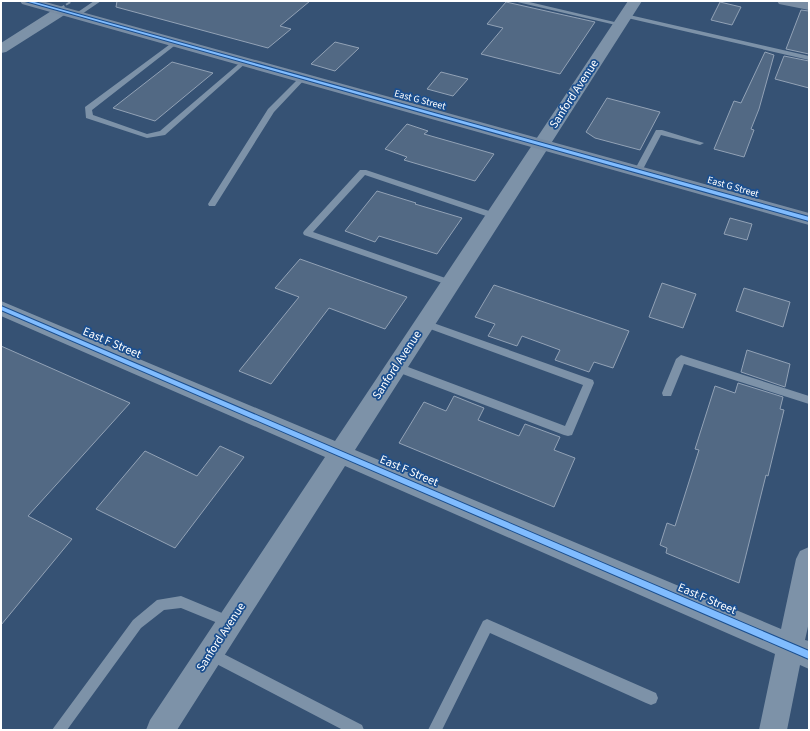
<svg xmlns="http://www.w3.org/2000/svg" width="810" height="731" viewBox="0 0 810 731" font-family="'Source Sans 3',sans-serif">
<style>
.building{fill:#526984;stroke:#92a2b6}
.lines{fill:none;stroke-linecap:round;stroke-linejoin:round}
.lane{fill:#7d92a8;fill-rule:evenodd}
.street{fill:#7d92a8;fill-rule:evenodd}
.secondary{fill:#798da4;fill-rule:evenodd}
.rail{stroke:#7e92a7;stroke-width:2;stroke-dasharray:5 2;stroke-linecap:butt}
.cycleway-casing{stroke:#1b4f8f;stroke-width:2}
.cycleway{fill:#80bcff;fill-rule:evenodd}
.labels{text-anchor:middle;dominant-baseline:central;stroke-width:3.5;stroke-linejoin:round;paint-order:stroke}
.far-street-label{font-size:10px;fill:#fff;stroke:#1b4f8f}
.street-label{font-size:12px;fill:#fff;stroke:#1b4f8f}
</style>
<rect width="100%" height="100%" fill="#365274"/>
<path class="building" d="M117 1H310L280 26 291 29 268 48 116 7Z
M506 2 595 22 560 74 481 54 503 28 487 24Z
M720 2 741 7 732 25 711 20Z
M801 10 809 11V54L786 49Z
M335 42 359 48 335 71 311 64Z
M765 52 774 55 759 109 751 129 754 130 744 157 714 149 734 101 741 103Z
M784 56 809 61V88L775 79Z
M172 62 213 73 155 121 113 108Z
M441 72 468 79 453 96 427 89Z
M607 98 660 112 640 150 595 138 586 132Z
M407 124 428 131 424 134 494 154 475 181 404 160 407 157 385 149Z
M377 191 416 203 415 204 462 218 437 254 379 236 375 242 345 231Z
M730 218 752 224 747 240 724 234Z
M300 259 407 297 385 329 329 308 271 384 239 371 299 297 275 288Z
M662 283 696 294 683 328 649 317Z
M494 285 629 331 613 368 594 362 589 372 555 360 560 350 522 336 517 346 488 336 495 324 475 317Z
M744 288 790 302 783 327 736 311Z
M1 346 130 403 28 516 72 539 1 625Z
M747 350 790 364 785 387 741 372Z
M738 383 783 397 780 409 784 410 768 476 766 475 739 583 666 553 667 548 660 545 667 523 675 526 699 450 695 449 715 386 735 393Z
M454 396 484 408 478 420 519 436 525 424 560 437 554 450 575 458 554 507 399 443 424 402 446 411Z
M220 446 244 457 175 548 96 509 145 451 197 476Z"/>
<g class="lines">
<path class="lane" d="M94 1H101L79 16H75V14Z
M513 1H525L623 24 620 26Z
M625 14 809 56V60L623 17V15Z
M173 42 178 43 92 110 93 115 147 134 160 131 242 61 247 62 165 135 147 138 86 118 85 107Z
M300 77 306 78 274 112 215 206H209L208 204 268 109Z
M656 130H662L704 143 700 145 661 135 641 173H635L634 171Z
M360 170H366L498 214V218H492L365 175 313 232 454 281 456 283 454 285H448L304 235 303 233 304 231Z
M425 320 593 380 594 383 572 435 568 436 564 435 392 370 391 367 392 364H400L565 426 583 385 422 326 420 324 422 322Z
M681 355 809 396V404L684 364 671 396H663L662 393 676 359Z
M181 596 234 618 236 622 234 626 230 628 181 608 164 610 141 628 67 730H52L133 620 157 600Z
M487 619 656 693 658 698 656 703 651 705 646 703 490 633 442 730H428L483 621Z
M210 647 362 725 364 730H343L205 658 204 653 205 648Z"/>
<path class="street" d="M628 1H642L355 450 781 629 796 559 800 551 809 547V622L805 640 809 641V669L800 665 787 730H759L775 654 345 466 177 730H146L150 720 325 457 1 316V301L335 441Z
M61 7 66 8 68 11 66 14 6 52 1 53V43L56 8Z"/>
<path class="secondary" d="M20 1H42L809 213V225L22 4Z
M777 1 809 2V10L779 4Z"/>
<path class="rail" d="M1 46 72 1"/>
<g class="cycleway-casing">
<path id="cycleway" d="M25 1H31L809 217V221Z
M1 306 809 651V659L1 310Z"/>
</g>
<use href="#cycleway" class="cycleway"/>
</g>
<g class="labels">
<g class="far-street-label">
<text transform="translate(420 100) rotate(15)">East G Street</text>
<text transform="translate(733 187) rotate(16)">East G Street</text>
</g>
<g class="street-label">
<text transform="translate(574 94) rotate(-57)">Sanford Avenue</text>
<text transform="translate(112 343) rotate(23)">East F Street</text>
<text transform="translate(397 365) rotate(-57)">Sanford Avenue</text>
<text transform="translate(409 471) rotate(23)">East F Street</text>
<text transform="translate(707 599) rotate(23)">East F Street</text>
<text transform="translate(221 637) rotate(-57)">Sanford Avenue</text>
</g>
</g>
<rect width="810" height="731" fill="none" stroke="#ffffff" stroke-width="4"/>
</svg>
